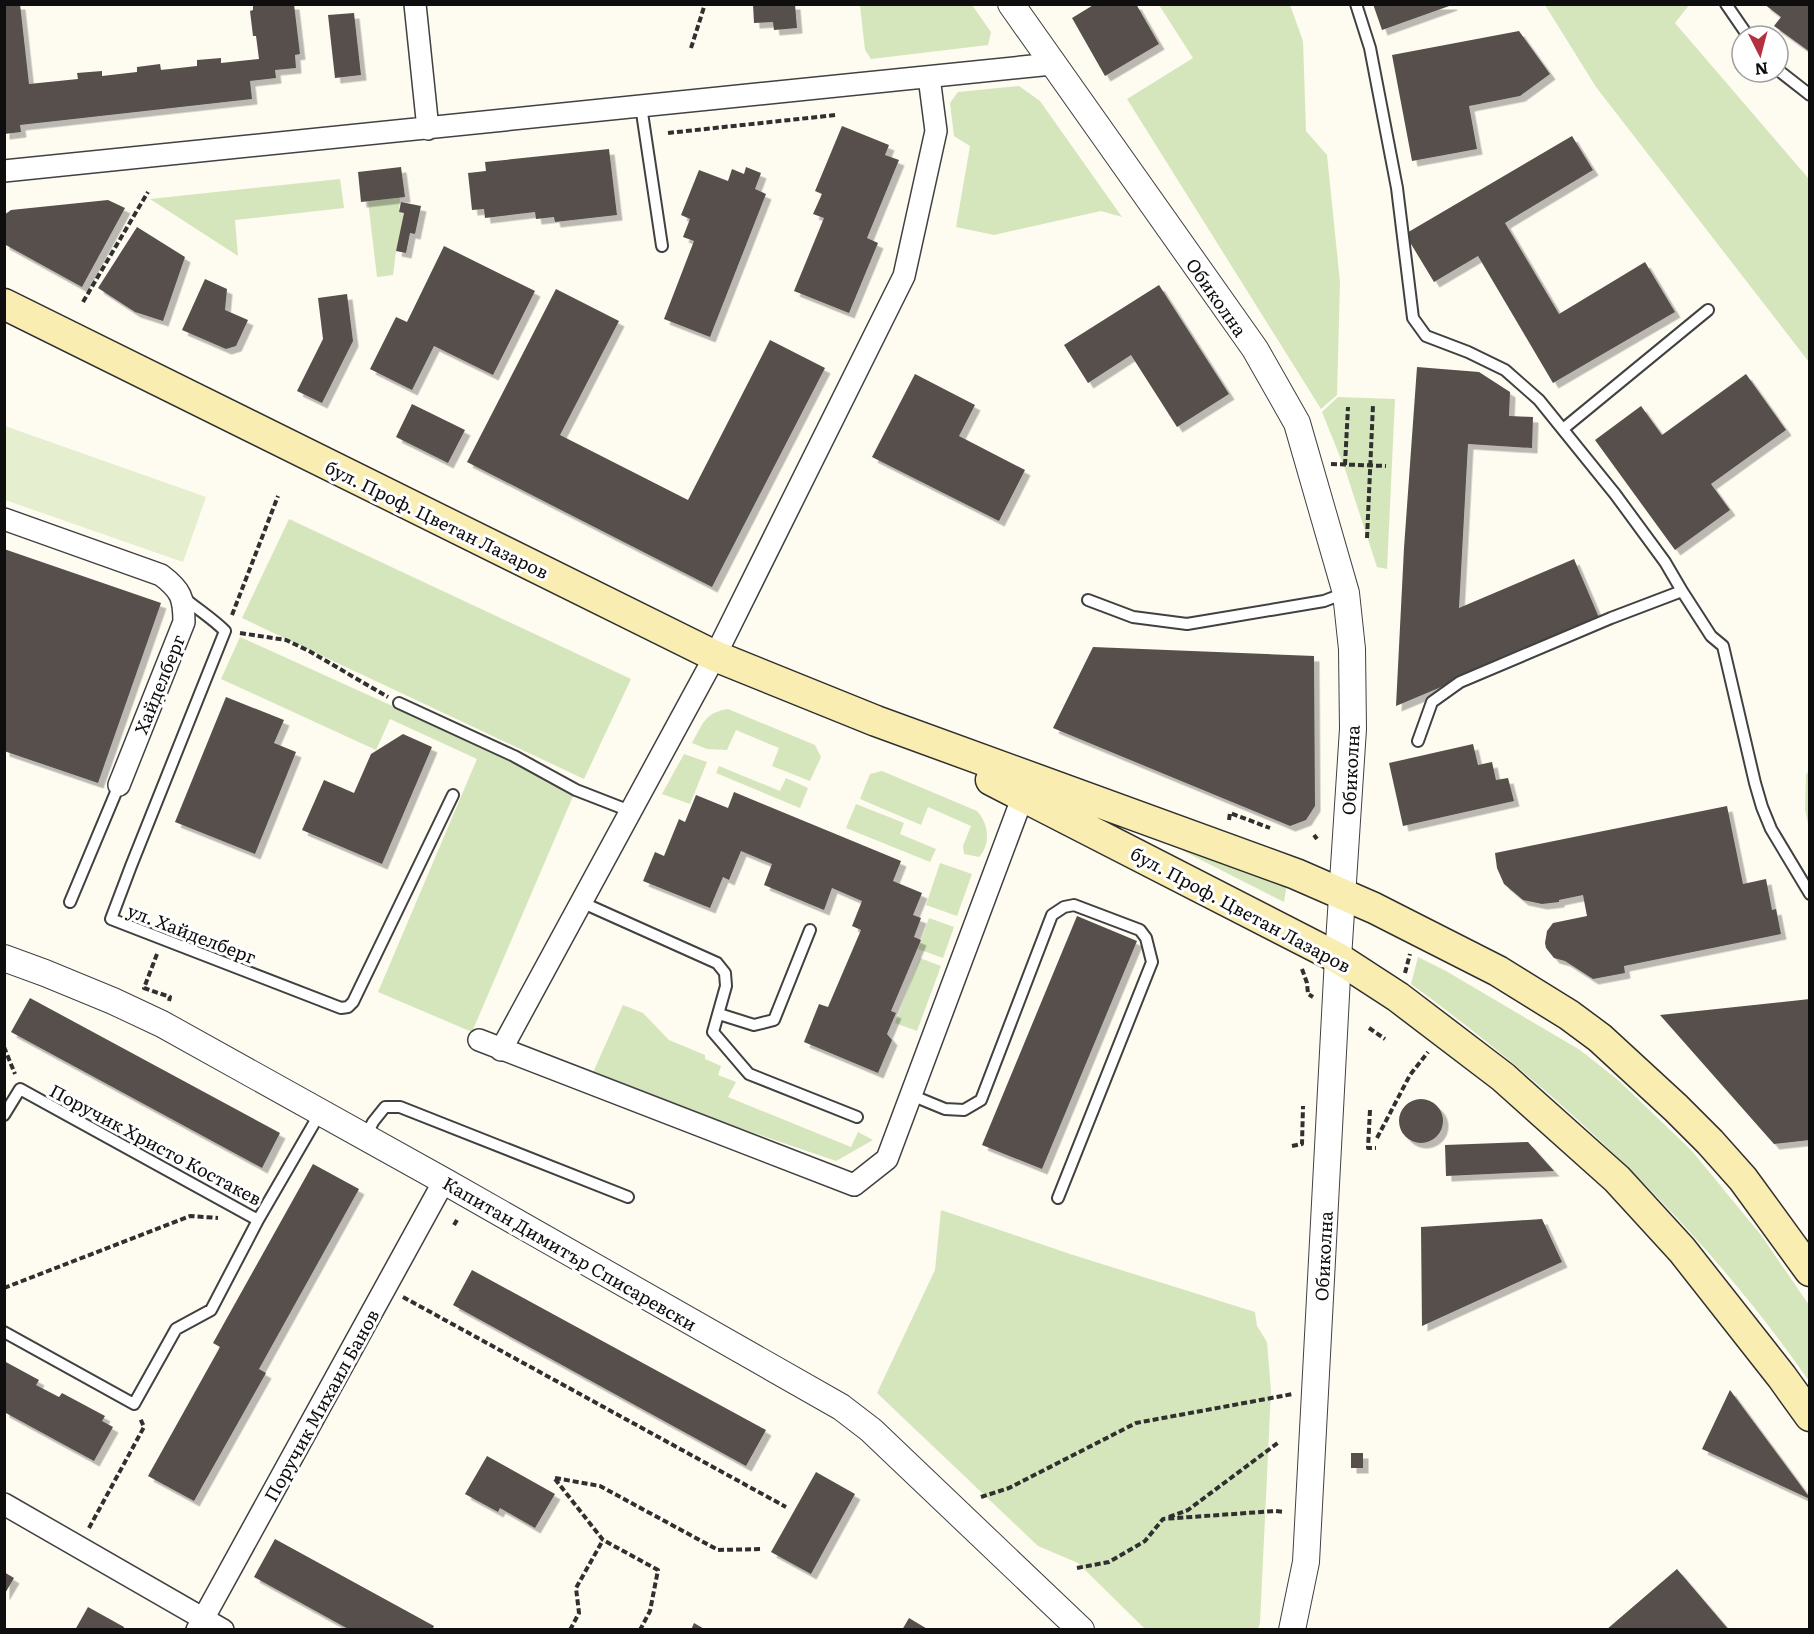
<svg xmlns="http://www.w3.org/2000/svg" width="1814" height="1634" viewBox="0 0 1814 1634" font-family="Literata,serif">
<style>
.green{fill:#d5e6bd}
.pitch{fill:#e5eece}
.building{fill:#564f4c;filter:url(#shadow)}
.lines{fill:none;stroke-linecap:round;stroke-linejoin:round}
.service-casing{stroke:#414141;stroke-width:14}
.minor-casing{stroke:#414141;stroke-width:24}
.tertiary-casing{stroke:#414141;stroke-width:28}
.secondary-casing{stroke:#303030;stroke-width:33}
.path{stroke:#303030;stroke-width:4;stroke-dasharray:6 3;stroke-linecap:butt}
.service{stroke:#fff;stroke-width:10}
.minor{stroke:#fff;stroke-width:21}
.tertiary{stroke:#fff;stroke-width:26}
.secondary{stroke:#f9edb1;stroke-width:30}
.labels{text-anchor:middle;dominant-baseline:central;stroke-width:6;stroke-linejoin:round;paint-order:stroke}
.street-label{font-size:18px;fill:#0e0e0e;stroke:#fff}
</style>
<defs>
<filter id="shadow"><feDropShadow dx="5.5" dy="5.5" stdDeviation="0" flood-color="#0004"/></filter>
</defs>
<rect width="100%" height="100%" fill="#fefbf1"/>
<path class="green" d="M860 5H972L991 32 988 45 871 59 865 50Z
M1159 5H1290L1303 41 1306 131 1327 155 1340 282 1337 395 1321 409 1127 99 1193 58Z
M1545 5H1689L1675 23 1809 179V362L1596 87Z
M1019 86 1040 101 1122 217 1101 211 994 235 956 227 970 146 954 136 950 103 958 92Z
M340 179 344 208 235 220 238 256 150 199Z
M400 197 399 212 404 213 396 251 393 275 377 277 368 201Z
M1338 397 1395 399 1387 569 1377 567 1345 469 1322 412Z
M289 519 631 679 584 779 242 618Z
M240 637 483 747 574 794 472 1032 378 992 477 759 390 719 376 750 221 679Z
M728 709 815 745 821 757 810 781 772 766 779 748 736 730 727 750 707 749 692 743C703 724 704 713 728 709Z
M684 754 707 762 690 804 662 794Z
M719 766 780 791 786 778 808 788 800 808 716 773Z
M882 771 977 811C989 824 991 844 979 857L964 854 963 846 971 826 928 807 921 825 860 799 870 774Z
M1809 771V828L1805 810 1806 774Z
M856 804 904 823 900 834 936 849 930 862 846 828Z
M1152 835 1287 884 1284 902Z
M940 863 972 874 957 916 926 905Z
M929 918 954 927 943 958 918 949Z
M1418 957 1446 971 1580 1050 1618 1080 1692 1151 1761 1235 1809 1305V1381C1701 1226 1563 1095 1411 984Z
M920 958 941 966 917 1031 895 1023Z
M623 1005 643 1013 669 1040 705 1055V1059L721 1066 718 1075 736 1082 728 1097 851 1147 858 1132 873 1140 836 1161 591 1077Z
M941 1210 1070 1254 1255 1312 1257 1326 1267 1342 1271 1391 1260 1623 1258 1629H1145L1078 1563 1038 1546 877 1393 935 1270Z"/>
<path class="pitch" d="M5 426 206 497 183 562 5 500Z"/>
<path class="building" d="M4 4H20L29 84 78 79 77 73 102 71V76L137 72V67L160 64 161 70 197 66V60L221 58V63L259 59 256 36H253L250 11 253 10V4H294L300 54 295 55 296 68 275 70 276 78 250 81 252 99 20 125 21 132 4 134Z
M753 4H795L797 28 774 30 773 22 754 23Z
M1095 4H1136L1159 44 1105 76 1072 18Z
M1373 4H1452V5L1382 30Z
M1764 4H1810V52L1774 26 1781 17Z
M354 13 361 75 335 78 328 15Z
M1519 31 1550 74 1520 96 1469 106 1477 149 1412 161 1392 55Z
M842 126 889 145 885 155 899 160 867 238 878 243 849 313 794 291 824 218 813 214 822 194 815 191Z
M1572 136 1593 170 1505 223 1559 314 1645 262 1675 312 1553 383 1478 256 1434 282 1405 234Z
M609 149 617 215 555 222 554 217 536 219 535 212 485 218 484 209 472 210 468 173 486 171 485 162Z
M401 167 405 197 361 202 358 172Z
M746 167 761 173 755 189 766 194 710 337 664 319 694 241 683 237 690 219 681 215 699 170 728 181 732 169 744 174Z
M108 200 125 208 82 287 4 244V215L11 210Z
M401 202 421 206 415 234 410 233 406 253 396 251 404 213 399 212Z
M137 227 185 257 163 321 135 312 98 288Z
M444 246 535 291 493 375 434 346 412 390 370 369 396 317 407 322Z
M205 279 227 289 225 310 248 320 236 346 226 349 182 330Z
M1159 285 1229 394 1177 427 1131 355 1088 383 1064 345Z
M556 289 619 321 560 435 688 500 770 340 825 368 712 587 467 462Z
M347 294 353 341 322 403 297 391 323 339 318 298Z
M1417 367 1479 372 1510 392 1509 416 1533 417 1532 448 1468 444 1459 608 1574 559 1600 620 1396 706 1404 548Z
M915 374 975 405 959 436 1025 470 999 521 872 457Z
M1746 374 1786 430 1711 484 1730 510 1675 550 1595 440 1641 406 1662 435Z
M412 404 465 430 448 463 396 437Z
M4 549 161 603 98 783 4 751Z
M1093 647 1314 656 1315 806 1306 820 1290 826 1053 728Z
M226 697 284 720 274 743 296 752 255 854 175 822Z
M403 734 432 747 382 864 302 830 324 780 354 793 371 754Z
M1473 744 1478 765 1492 762 1496 780 1508 778 1514 801 1403 826 1389 763Z
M734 792 901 861 893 881 922 893 913 915 921 918 914 937 921 940 891 1011 896 1013 887 1034 892 1040 878 1073 804 1042 819 1004 828 1007 861 930 852 926 862 901 832 888 824 910 764 885 772 864 741 851 729 880 723 877 710 908 643 881 655 852 664 856 679 819 685 822 696 795 728 808Z
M1727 806 1743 884 1766 879 1772 910 1776 909 1781 934 1624 966 1625 973 1593 979 1565 961 1554 958 1546 948 1545 943 1547 931 1553 923 1587 916 1583 895 1559 900V902L1542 904 1523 900 1504 884 1497 868 1495 853Z
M1077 916 1137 941 1042 1169 982 1145Z
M30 998 280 1133 262 1168 11 1032Z
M1810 999V1140L1774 1144 1660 1015Z
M1399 1121a22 22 0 1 1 44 0a22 22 0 1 1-44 0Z
M1528 1142 1554 1171 1446 1176 1445 1145Z
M313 1164 359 1189 259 1369 266 1373 194 1501 148 1476 220 1347 213 1343Z
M1542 1219 1562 1262 1422 1326 1421 1227Z
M472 1270 766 1430 746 1466 453 1305Z
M4 1361 39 1380 36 1385 59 1397 62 1393 105 1416 102 1421 113 1427 94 1461 4 1412Z
M1730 1390 1810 1498V1499L1702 1449Z
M1351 1453H1363V1468H1351Z
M487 1456 555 1494 535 1528 500 1508 498 1512 465 1494Z
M816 1472 855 1494 811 1574 771 1552Z
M275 1539 434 1626 432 1630H350L254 1577Z
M1677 1569 1729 1630H1606Z
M4 1572 14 1578 4 1595Z
M88 1607 124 1627 123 1630H75Z
M909 1618 929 1630H902Z
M694 1623 706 1630H691Z"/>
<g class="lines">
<g class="service-casing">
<path id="service" d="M1356 4 1370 48 1397 188 1413 318 1426 336 1468 352 1505 370 1539 400 1615 494 1665 562 1682 591
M1726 4 1748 36
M1778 70 1810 95
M641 106 662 246
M1563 429 1708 310
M183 597C197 609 212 618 225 631L131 866 111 919 341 1008 348 1007 353 1002 453 795
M1088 600 1133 617 1187 624 1324 601 1345 593
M399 703 514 756 576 790 630 811
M1418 741 1432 702 1460 682 1611 618 1682 591 1711 636 1723 646 1755 783 1762 807 1771 829 1810 894
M70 902 119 785
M581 902 717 963 725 973 726 986 713 1032 749 1074 857 1117
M719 1014 754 1025 774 1020 810 930
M911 1095 945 1109 964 1110 981 1100 1052 915 1064 907 1074 905 1140 930 1146 938 1152 962 1058 1198
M4 1115 20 1089 258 1220 320 1113
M365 1138 373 1122 385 1107H400L628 1197
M4 1332 134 1404 176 1329 211 1310 258 1220"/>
</g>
<g class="minor-casing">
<path id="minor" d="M415 4 428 129
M4 171 1052 64
M4 519 161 575C181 590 184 598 184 622L119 785
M479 1040 854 1185 887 1159 1023 796
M501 1050 715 656 904 276 936 131 929 77
M4 1504 223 1630
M197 1630 444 1181"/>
</g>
<g class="tertiary-casing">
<path id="tertiary" d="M1011 4 1255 349 1297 423 1346 593 1352 649 1353 729 1338 958 1306 1562 1292 1630
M4 958 45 973 113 1001 162 1024 444 1181 841 1407 871 1430 1081 1630"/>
</g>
<g class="secondary-casing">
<path id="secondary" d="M4 304 715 656 876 721 1296 874 1374 908 1498 971 1569 1015 1600 1038 1676 1108 1710 1142 1743 1179 1810 1271
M991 780 1338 958 1398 997 1503 1077 1617 1179 1682 1250 1782 1377 1810 1416"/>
</g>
<path class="path" d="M691 48 705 4
M668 133 836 115
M83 302 148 192
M1331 464 1386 466
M1345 465 1348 407
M1367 538 1373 405
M232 615 278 496
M240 633 286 640 309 651 388 697
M1229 820 1230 813 1270 828
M1314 835 1317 839
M157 954 144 988 170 997 169 1001
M1302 969 1307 983 1308 994 1313 997
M1405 973 1410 954
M1369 1028 1385 1039
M4 1047 15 1074
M1370 1110 1368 1148H1376
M1377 1138 1410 1075 1428 1052
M1292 1146 1302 1144 1303 1106
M454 1225 457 1220
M4 1288 190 1216 218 1218
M403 1297 786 1507
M555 1478 600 1486 718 1550 763 1549
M555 1479 603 1540 658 1570 650 1611 640 1630
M981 1497 1009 1488 1136 1423 1293 1394
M1169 1517 1188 1510 1279 1442
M89 1528 144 1427 140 1418
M1077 1568 1109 1562 1145 1541 1163 1519 1275 1511 1285 1512
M570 1630 579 1613 576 1588 603 1540"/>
<use href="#service" class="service"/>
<use href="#minor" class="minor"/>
<use href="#tertiary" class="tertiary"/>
<use href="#secondary" class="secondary"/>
</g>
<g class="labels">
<g class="street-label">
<text transform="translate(1217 297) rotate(55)">Обиколна</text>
<text transform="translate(437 519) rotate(26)">бул. Проф. Цветан Лазаров</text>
<text transform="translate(159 684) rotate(-68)">Хайделберг</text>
<text transform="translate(1350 770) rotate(-87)">Обиколна</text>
<text transform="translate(1241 909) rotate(28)">бул. Проф. Цветан Лазаров</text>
<text transform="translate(192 933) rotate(21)">ул. Хайделберг</text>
<text transform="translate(156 1144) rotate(28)">Поручик Христо Костакев</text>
<text transform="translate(570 1253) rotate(30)">Капитан Димитър Списаревски</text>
<text transform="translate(1323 1256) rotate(-87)">Обиколна</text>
<text transform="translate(321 1405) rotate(-61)">Поручик Михаил Банов</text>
</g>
</g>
<rect width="1814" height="1634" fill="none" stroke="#0e0e0e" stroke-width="12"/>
<g transform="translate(1760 54) rotate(174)"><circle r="28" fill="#ffffff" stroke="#9f9f9f" stroke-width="1.5"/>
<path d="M0-4.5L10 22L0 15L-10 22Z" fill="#b4313f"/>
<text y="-9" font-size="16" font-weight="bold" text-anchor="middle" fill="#0e0e0e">N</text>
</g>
</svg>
